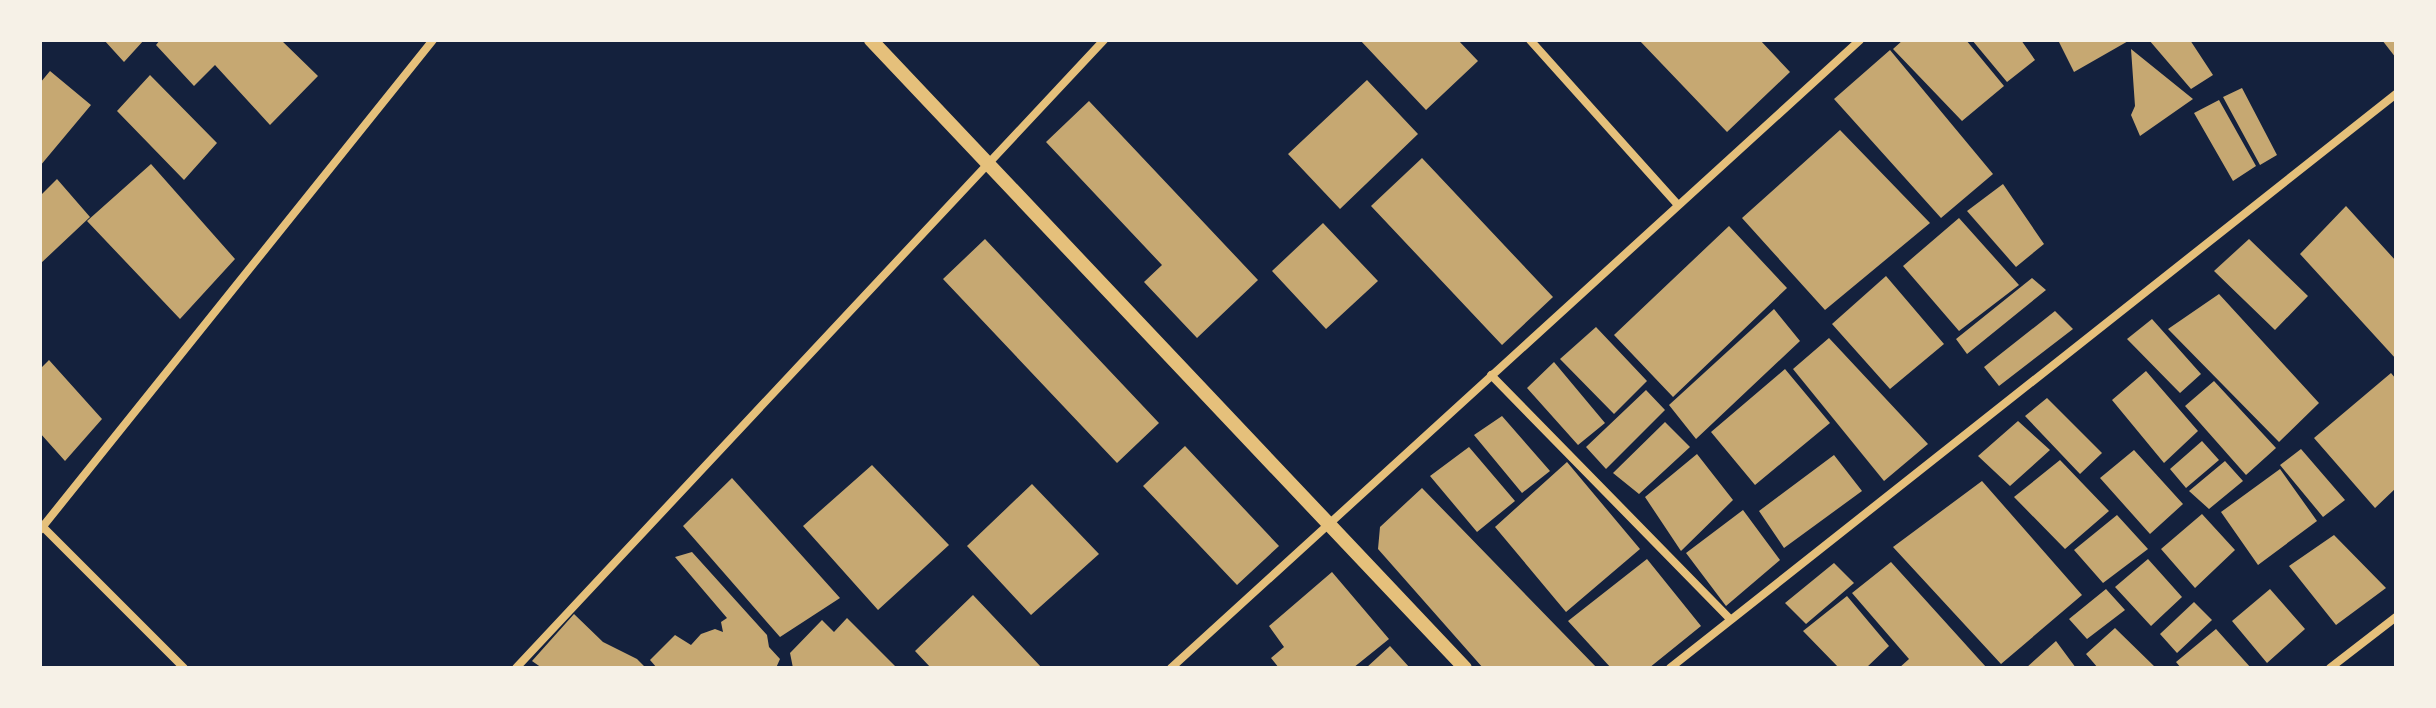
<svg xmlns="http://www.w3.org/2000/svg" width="2436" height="708" viewBox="0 0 2436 708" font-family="Bitter,serif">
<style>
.building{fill:#c6a872}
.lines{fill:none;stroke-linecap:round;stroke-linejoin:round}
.minor{stroke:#e5c07b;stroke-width:8}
.tertiary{stroke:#e5c07b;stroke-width:14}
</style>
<rect width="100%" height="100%" fill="#14213d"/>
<path class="building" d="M104 40H144L124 62Z
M160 40H281L318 76 270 125 215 65 194 86 156 45Z
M1360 40H1458L1478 61 1426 110Z
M1639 40H1760L1790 72 1727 132Z
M1903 40H1966L2004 86 1962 121 1893 49Z
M1972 40H2021L2035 60 2007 82Z
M2058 40H2130L2074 72Z
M2149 40H2190L2213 75 2191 89Z
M2382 40H2396V58Z
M2131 49 2193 99 2140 136 2131 115 2135 106Z
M1890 50 1993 174 1941 218 1834 99Z
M50 71 91 105 40 166V83Z
M150 75 217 143 184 180 117 111Z
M1367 80 1418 134 1340 209 1288 154Z
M2242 88 2277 155 2260 165 2223 97Z
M2219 100 2256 166 2233 181 2194 113Z
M1089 101 1258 280 1197 338 1144 282 1162 265 1046 142Z
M1840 130 1930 223 1825 310 1742 218Z
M1422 158 1553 297 1502 345 1371 206Z
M151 164 235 259 180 319 87 221Z
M57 179 90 217 40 264V196Z
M2003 184 2044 244 2016 267 1967 211Z
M2346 206 2396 261V359L2300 254Z
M1959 218 2019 285 1959 331 1903 266Z
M1323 223 1378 281 1326 329 1272 271Z
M1729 226 1787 288 1673 397 1614 335Z
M985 239 1159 423 1117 463 943 279Z
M2249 239 2308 296 2275 330 2214 271Z
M1886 276 1944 344 1890 389 1832 324Z
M2032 278 2046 290 1967 354 1956 339Z
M2219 294 2319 403 2279 442 2168 329Z
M1774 309 1800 341 1696 439 1669 405Z
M2055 311 2073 329 1999 386 1984 367Z
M2152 319 2201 374 2180 393 2127 339Z
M1596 327 1647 381 1614 414 1560 359Z
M1829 338 1928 444 1884 481 1793 369Z
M49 360 102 419 65 461 40 433V369Z
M1554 362 1605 423 1578 445 1527 388Z
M1785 369 1830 423 1755 485 1711 432Z
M2146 371 2198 431 2164 463 2112 400Z
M2391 373 2396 379V488L2375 508 2314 438Z
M2214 381 2276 448 2246 475 2185 406Z
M1646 390 1665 410 1606 469 1586 447Z
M2047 398 2102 453 2080 474 2025 416Z
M1502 416 1550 471 1522 493 1474 435Z
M2018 421 2050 450 2010 486 1978 456Z
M1665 422 1690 447 1639 494 1613 473Z
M2202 441 2219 460 2186 488 2170 469Z
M1185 446 1279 546 1237 585 1143 486Z
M1469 447 1515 501 1477 532 1430 476Z
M2301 449 2345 500 2323 517 2280 465Z
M2134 450 2183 504 2150 534 2100 478Z
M1697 454 1733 500 1681 551 1645 497Z
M1834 455 1862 491 1784 548 1759 511Z
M2060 460 2109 511 2065 549 2014 497Z
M2225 461 2243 481 2209 509 2189 491Z
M1567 462 1640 549 1566 612 1495 527Z
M872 465 949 545 878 610 803 526Z
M2280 469 2317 521 2258 565 2221 512Z
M732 478 840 598 780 637 683 526Z
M1982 481 2082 595 2001 664 1893 547Z
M1032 484 1099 554 1031 615 967 546Z
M1422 488 1597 668H1483L1378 549 1380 527Z
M1743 510 1780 560 1726 606 1686 553Z
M2202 514 2235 550 2195 588 2161 549Z
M2117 515 2148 549 2103 583 2074 550Z
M2334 535 2386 588 2336 625 2289 566Z
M692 552 767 635 769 647 780 659 776 668H657L650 660 675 635 691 645 701 634 715 629 723 632 721 622 727 618 675 557Z
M1647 559 1701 626 1649 668H1611L1568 621Z
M2148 559 2182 597 2151 626 2115 587Z
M1891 562 1986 667 1899 668 1909 659 1852 593Z
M1834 563 1854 583 1806 624 1785 603Z
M1332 572 1389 639 1353 668H1279L1271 658 1284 647 1269 626Z
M2106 589 2125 610 2087 639 2069 619Z
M2270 589 2305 629 2267 663 2232 621Z
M973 595 1042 668H931L915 651Z
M1847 596 1889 646 1866 668H1839L1803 631Z
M2194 602 2212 620 2177 653 2160 634Z
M574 614 603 642 637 659 646 668H542L532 661Z
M847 618 897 668H793L790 653 822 620 834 632Z
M2115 628 2156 668H2098L2086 654Z
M2216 629 2251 668H2181L2176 662Z
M2056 641 2076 668H2026Z
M1390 646 1410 668H1366Z"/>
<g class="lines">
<path class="minor" d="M1530 40 1678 205
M1491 375 1731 620
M40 524 184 668
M40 530 433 40
M516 668 1104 40
M1171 668 1860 40
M1670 668 2396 94
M2330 668 2396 617"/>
<path class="tertiary" d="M871 40 1465 668"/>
</g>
<rect width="2436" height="708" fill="none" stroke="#f6f1e7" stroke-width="84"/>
</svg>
